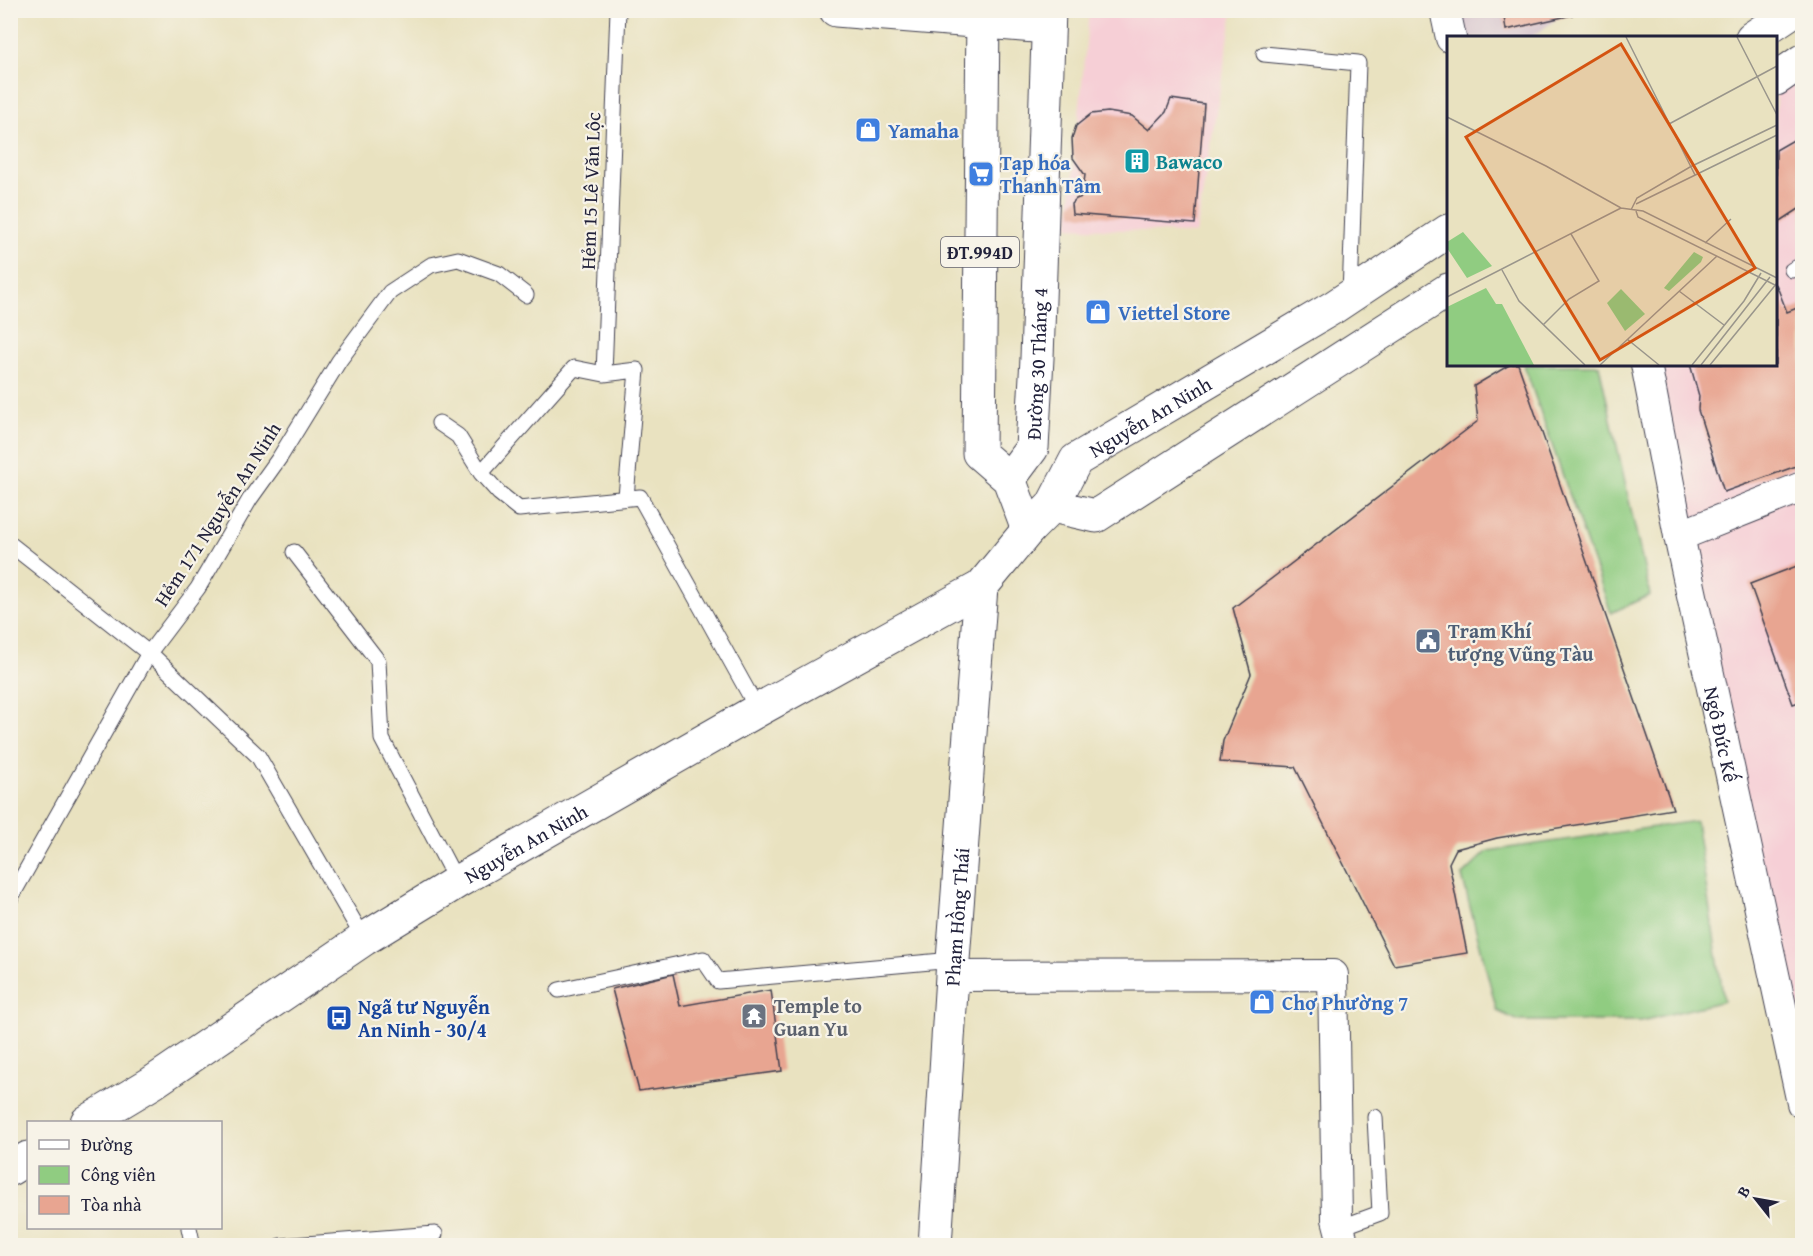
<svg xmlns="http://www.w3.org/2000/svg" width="1813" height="1256" viewBox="0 0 1813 1256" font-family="'Gentium Book Plus',serif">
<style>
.built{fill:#f6cfd6}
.industrial{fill:#d1bdc9}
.green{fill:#90cc81;stroke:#59775e;stroke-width:1.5}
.building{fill:#e8a591}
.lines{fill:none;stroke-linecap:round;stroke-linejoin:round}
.lane-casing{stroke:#403f4f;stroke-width:17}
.street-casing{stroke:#403f4f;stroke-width:32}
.secondary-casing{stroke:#403f4f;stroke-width:35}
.primary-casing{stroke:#403f4f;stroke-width:35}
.lane{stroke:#fff;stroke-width:15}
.street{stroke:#fff;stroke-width:30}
.secondary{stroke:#fff;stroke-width:33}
.primary{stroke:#fff;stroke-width:33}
.labels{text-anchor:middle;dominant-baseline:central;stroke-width:4.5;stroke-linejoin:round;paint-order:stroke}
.shield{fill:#f7f3e8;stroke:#62616f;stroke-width:1.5}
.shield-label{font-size:18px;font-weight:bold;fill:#22223b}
.shop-label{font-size:20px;font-weight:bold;fill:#366cbe;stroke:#f7f3e8;text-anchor:start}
.culture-label{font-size:20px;font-weight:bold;fill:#0d838f;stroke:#f7f3e8;text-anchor:start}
.street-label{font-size:20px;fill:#22223b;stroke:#f7f3e8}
.service-label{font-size:20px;font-weight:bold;fill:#4e5e75;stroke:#f7f3e8;text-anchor:start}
.worship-label{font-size:20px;font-weight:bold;fill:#5b616d;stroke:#f7f3e8;text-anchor:start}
.transit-label{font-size:20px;font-weight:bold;fill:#164399;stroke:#f7f3e8;text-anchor:start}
.inset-road{fill:none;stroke:#99958b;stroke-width:1.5}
.view{fill:#d45411;fill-opacity:0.15;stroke:#d45411;stroke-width:3}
.inset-edge{fill:none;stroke:#22223b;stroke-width:3}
</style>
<rect width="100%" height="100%" fill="#f7f3e8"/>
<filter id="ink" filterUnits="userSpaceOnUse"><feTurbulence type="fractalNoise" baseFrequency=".0167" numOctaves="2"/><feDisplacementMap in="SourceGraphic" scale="12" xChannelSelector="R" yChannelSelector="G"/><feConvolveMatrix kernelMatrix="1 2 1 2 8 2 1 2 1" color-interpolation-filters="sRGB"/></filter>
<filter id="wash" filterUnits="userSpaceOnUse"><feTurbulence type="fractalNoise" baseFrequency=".008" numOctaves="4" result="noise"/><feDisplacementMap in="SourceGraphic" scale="24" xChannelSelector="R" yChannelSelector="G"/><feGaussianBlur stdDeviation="1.35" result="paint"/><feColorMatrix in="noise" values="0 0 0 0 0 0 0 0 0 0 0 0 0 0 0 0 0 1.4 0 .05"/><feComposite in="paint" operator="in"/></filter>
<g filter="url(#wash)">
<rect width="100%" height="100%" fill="#e9e2c0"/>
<path class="built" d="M1089 11H1233L1196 234 1068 227Z
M1802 61V1084L1650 365 1776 364V79Z"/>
<path class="industrial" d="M1456 11H1568L1530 38 1461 37Z"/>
<path class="green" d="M1524 365H1599L1650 595 1611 613Z
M1696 821 1724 1001 1641 1021H1519L1497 1011 1462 876 1488 851Z"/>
<g id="blocks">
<path class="building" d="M1503 10H1577L1572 15 1506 30Z
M1171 99 1204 104 1195 224 1072 214 1071 204 1076 199 1082 197 1085 175 1073 158 1072 138 1076 126 1091 114 1108 112 1132 116 1149 130 1166 112Z
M1802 135V207L1776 224V150Z
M1776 284 1787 312 1802 306V464L1724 492 1698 410 1699 396 1690 364H1776Z
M1511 364H1518L1673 809 1497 838 1456 849 1449 863 1467 953 1394 965 1295 767 1220 762 1223 741 1251 674 1233 608 1478 421 1474 386Z
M1802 564V701L1793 704 1750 584Z
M673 974 680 1006 771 990 782 1071 639 1091 612 989Z"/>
</g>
</g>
<g filter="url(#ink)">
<use href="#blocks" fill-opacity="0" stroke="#403f4f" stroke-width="1.5"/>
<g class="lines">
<g class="lane-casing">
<path id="lane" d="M1264 54 1358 63 1350 296
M1792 270 1802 265
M604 374 618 10
M439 423 458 436 481 473 499 493 519 509 640 497 758 710
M481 473 574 368 604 374 637 370 626 497
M10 544 155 658 258 756 364 939
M294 552 378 661 382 739 457 882
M10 899 149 653 198 588 250 499 280 457 339 361 390 292 431 265 458 259 499 274 526 295
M559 990 703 959 718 981 953 960
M189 1228 193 1246
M1339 1228 1380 1213 1375 1117
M280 1246 435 1234"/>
</g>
<g class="street-casing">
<g id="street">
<path d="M1445 10 1451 38"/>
<path id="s1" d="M1646 364 1679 536 1802 1103"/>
<path d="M1679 536 1802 487"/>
<path d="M952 976 1333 975 1337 1219 1344 1246"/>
</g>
</g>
<g class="secondary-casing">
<g id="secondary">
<path d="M836 10 1048 27"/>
<path id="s2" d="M935 1246 953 960 981 587"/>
</g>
</g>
<g class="primary-casing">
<g id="primary">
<path d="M983 10 979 453 1009 479 1028 530"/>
<path d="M1752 38 1794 10"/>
<path d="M1776 79 1802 61"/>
<path id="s3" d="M1009 479 1032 448 1037 358 1049 10"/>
<path d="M1052 506 1096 516 1448 290"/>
<path id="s4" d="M87 1122 152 1083 364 939 457 882 758 710 981 587 1028 530 1052 506 1076 460 1334 307 1448 231"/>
<path d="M10 1169 28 1158"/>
</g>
</g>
<use href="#lane" class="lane"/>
<use href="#street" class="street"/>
<use href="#secondary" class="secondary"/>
<use href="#primary" class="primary"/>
</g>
</g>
<defs>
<g id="shop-square" transform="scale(1.35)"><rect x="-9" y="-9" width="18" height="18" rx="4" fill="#3f7fe0" stroke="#f7f3e8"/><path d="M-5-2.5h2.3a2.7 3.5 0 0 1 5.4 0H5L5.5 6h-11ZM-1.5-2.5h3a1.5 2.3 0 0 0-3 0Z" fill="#fff"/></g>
<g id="building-square" transform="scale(1.35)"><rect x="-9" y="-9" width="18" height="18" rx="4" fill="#0f9aa8" stroke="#f7f3e8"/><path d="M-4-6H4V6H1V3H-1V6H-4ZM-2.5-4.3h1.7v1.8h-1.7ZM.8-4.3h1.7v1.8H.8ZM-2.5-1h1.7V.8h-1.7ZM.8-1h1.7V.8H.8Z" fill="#fff"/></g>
<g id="supermarket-square" transform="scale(1.35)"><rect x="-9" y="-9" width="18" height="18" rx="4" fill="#3f7fe0" stroke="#f7f3e8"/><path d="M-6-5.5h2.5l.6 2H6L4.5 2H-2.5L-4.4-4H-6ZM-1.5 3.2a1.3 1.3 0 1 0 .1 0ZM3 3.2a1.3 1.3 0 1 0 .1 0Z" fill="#fff"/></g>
<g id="civic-square" transform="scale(1.35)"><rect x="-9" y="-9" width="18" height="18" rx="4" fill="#5c6f8a" stroke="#f7f3e8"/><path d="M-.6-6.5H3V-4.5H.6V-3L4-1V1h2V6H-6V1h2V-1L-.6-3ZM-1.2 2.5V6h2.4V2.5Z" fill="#fff"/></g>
<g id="temple-square" transform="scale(1.35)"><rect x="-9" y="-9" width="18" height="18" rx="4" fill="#6b7280" stroke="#f7f3e8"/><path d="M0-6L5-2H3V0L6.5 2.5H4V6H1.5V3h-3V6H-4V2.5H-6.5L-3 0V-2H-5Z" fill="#fff"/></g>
<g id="bus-square" transform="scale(1.35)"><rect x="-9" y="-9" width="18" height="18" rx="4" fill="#1a4fb4" stroke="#f7f3e8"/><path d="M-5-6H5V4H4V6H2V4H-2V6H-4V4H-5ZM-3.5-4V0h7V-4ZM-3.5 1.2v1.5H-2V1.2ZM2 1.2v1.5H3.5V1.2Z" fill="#fff"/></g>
</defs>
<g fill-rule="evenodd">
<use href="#shop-square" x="868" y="130"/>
<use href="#building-square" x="1137" y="161"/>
<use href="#supermarket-square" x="981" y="174"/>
<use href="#shop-square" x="1098" y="312"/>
<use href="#civic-square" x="1428" y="641"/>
<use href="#shop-square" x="1262" y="1002"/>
<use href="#temple-square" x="754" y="1016"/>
<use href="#bus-square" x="339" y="1018"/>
</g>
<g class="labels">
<rect class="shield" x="941" y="237" width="78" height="30" rx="4.5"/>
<g class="shield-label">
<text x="980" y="252">ĐT.994D</text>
</g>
<g class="shop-label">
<text x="888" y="130">Yamaha</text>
<text x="1000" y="162">Tạp hóa<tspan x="1000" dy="23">Thanh Tâm</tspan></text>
<text x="1118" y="312">Viettel Store</text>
<text x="1282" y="1002">Chợ Phường 7</text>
</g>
<g class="culture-label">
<text x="1156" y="161">Bawaco</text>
</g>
<g class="street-label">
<text transform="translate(590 191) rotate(-88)">Hẻm 15 Lê Văn Lộc</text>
<text stroke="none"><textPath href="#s3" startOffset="123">Đường 30 Tháng 4</textPath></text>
<text stroke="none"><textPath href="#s4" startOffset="1288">Nguyễn An Ninh</textPath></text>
<text transform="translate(217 514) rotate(-57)">Hẻm 171 Nguyễn An Ninh</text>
<text stroke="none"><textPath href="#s1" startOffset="378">Ngô Đức Kế</textPath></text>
<text stroke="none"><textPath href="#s4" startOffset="520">Nguyễn An Ninh</textPath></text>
<text stroke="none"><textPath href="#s2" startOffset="330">Phạm Hồng Thái</textPath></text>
</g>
<g class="service-label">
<text x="1448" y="630">Trạm Khí<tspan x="1448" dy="23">tượng Vũng Tàu</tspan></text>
</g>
<g class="worship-label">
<text x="774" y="1005">Temple to<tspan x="774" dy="23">Guan Yu</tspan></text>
</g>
<g class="transit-label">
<text x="358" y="1006">Ngã tư Nguyễn<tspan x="358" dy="23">An Ninh - 30/4</tspan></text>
</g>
</g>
<g transform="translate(1447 36)">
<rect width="330" height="330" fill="#e9e2c0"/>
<path d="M16 196 45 230 20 242 0 212V206ZM247 216 256 221 254 226 222 255 217 252ZM39 252 49 268H55L87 329H0V271ZM174 253 198 278 178 295 160 267Z" fill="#90cc81"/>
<path class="inset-road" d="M179 1 248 139M290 1 330 79M0 81 99 130 174 172 196 175 330 242M222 88 330 30M189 168 330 99M184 174 190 162 243 131 330 89M189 175 191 181 330 250M258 207 284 183M55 234 72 265 138 329M232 255 277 289M0 261 174 172M96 289 122 263 152 245 124 198M180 303 212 329M153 329 270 220M245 329 297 265 314 237M254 329 323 241M263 329 330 247"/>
<path class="view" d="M174 8 308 232 153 324 19 101Z"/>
<rect width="330" height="330" class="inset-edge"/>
</g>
<rect width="1813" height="1256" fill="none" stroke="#f7f3e8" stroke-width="36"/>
<rect x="27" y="1121" width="195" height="108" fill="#f7f3e8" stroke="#a29fa3" stroke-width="1.5"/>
<rect x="39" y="1140" width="30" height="9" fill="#ffffff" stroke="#a29fa3" stroke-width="1.5"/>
<text x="81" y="1151" font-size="18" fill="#22223b">Đường</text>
<rect x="39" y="1166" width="30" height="18" fill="#90cc81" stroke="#a29fa3" stroke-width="1.5"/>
<text x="81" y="1181" font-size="18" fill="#22223b">Công viên</text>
<rect x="39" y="1196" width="30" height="18" fill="#e8a591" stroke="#a29fa3" stroke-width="1.5"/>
<text x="81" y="1211" font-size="18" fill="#22223b">Tòa nhà</text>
<g transform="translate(1756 1199) rotate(301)" stroke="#f7f3e8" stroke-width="4.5" paint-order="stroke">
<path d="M0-4.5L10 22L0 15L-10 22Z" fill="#22223b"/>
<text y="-9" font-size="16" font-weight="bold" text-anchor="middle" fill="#22223b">B</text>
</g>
</svg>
